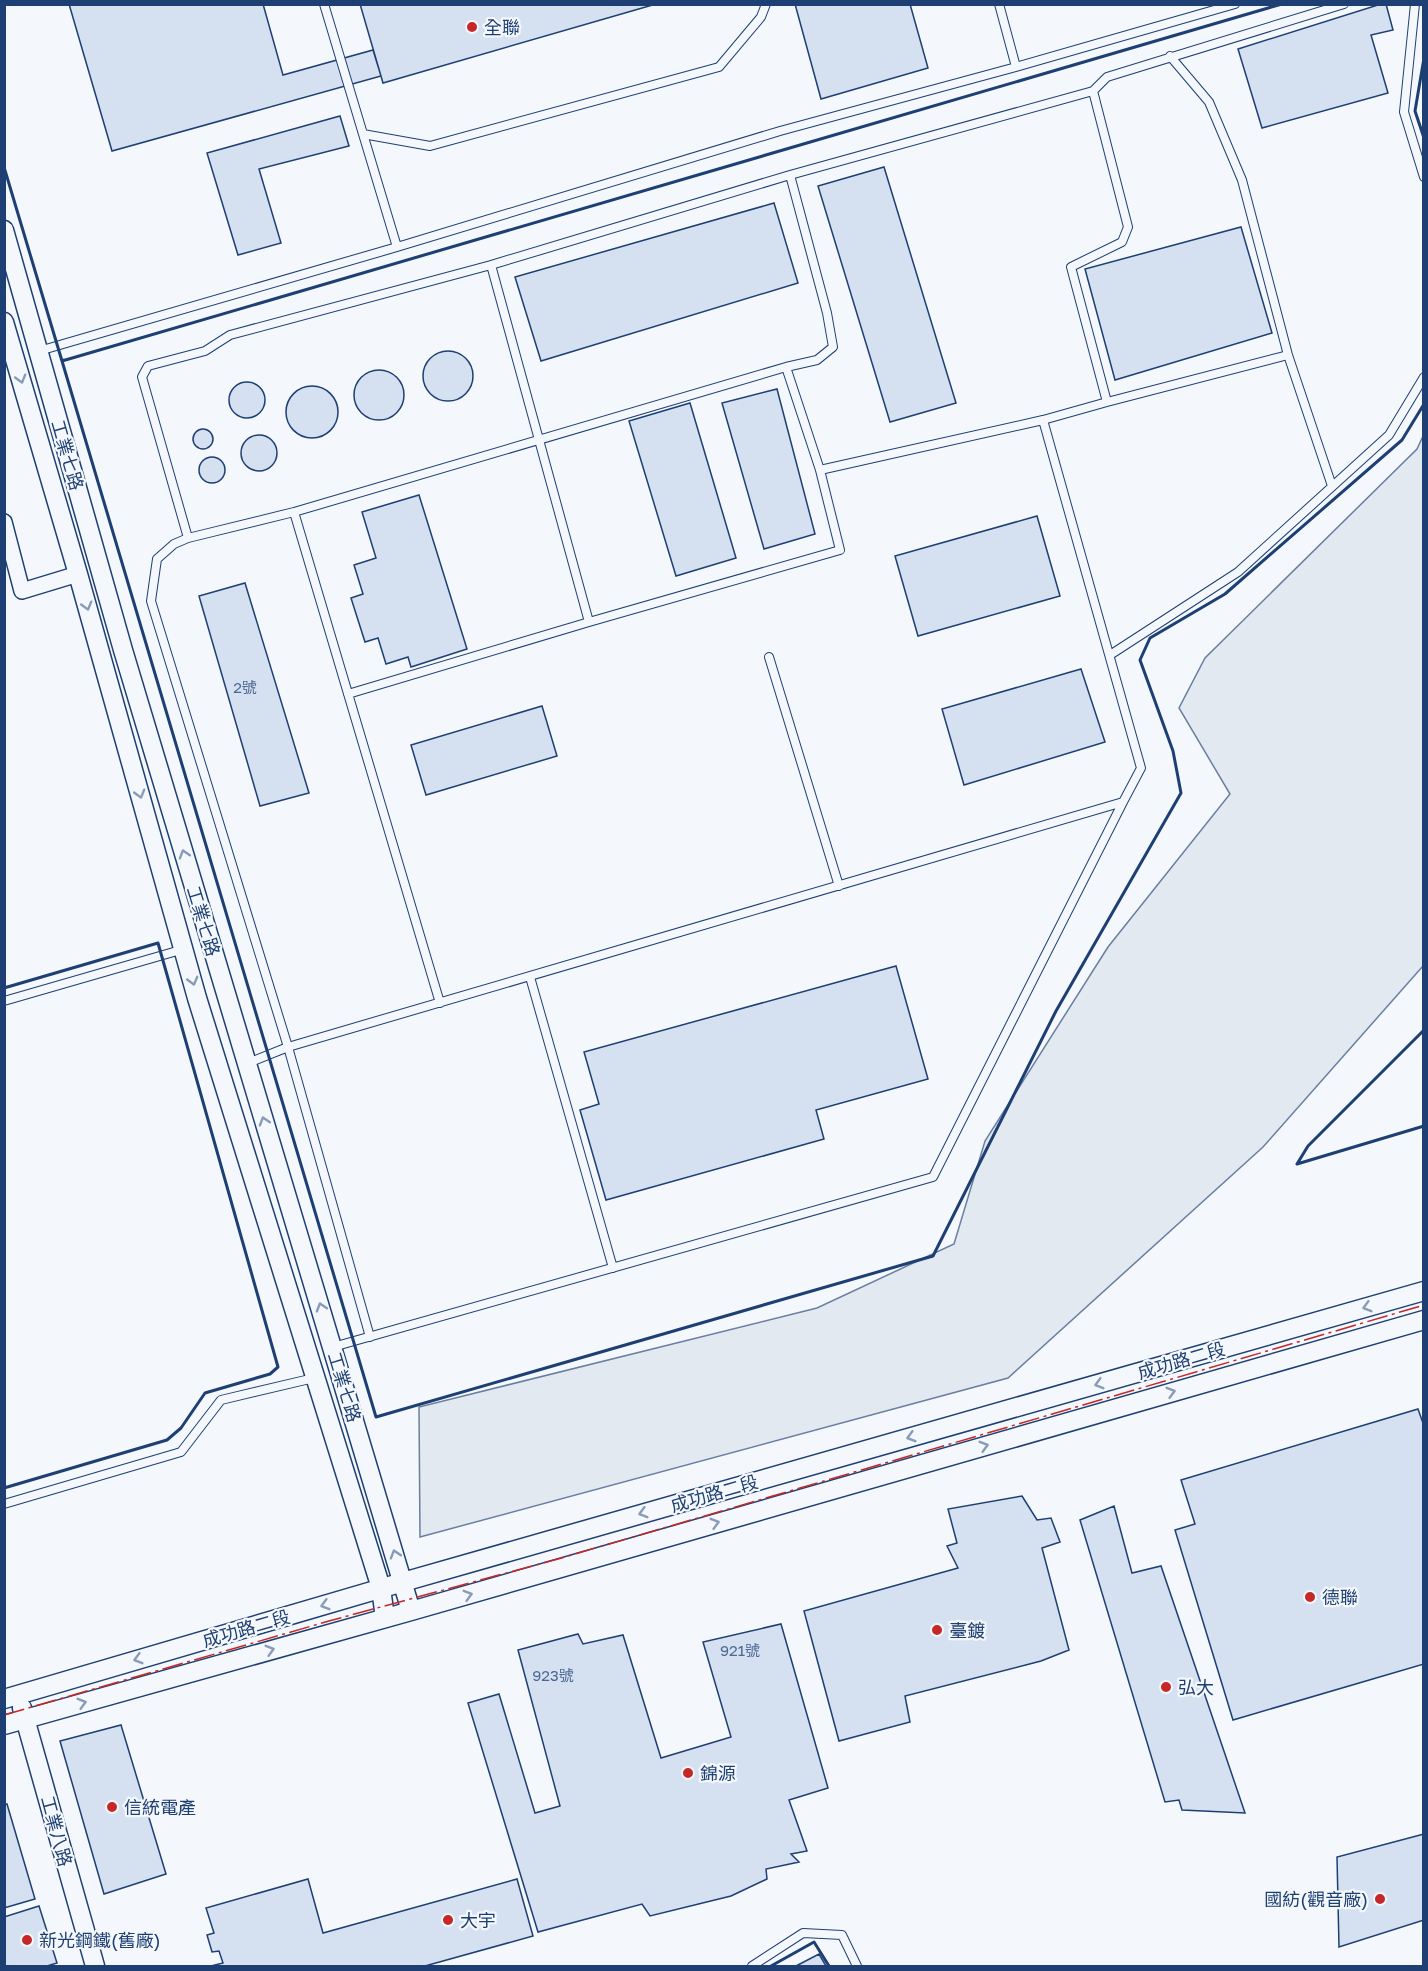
<svg xmlns="http://www.w3.org/2000/svg" width="1428" height="1971" viewBox="0 0 1428 1971" font-family="'Golos Text','Noto Sans TC',sans-serif">
<style>
.green{fill:#e3e9f0;stroke:#687fa3;stroke-width:1.5}
.building{fill:#d5e0f0;stroke:#1d3f73;stroke-width:1.5}
.lines{fill:none;stroke-linecap:round;stroke-linejoin:round}
.service-casing{stroke:#1d3f73;stroke-width:10}
.minor-casing{stroke:#1d3f73;stroke-width:18}
.tertiary-casing{stroke:#1d3f73;stroke-width:21}
.service{stroke:#f4f7fb;stroke-width:8}
.minor{stroke:#f4f7fb;stroke-width:15}
.tertiary{stroke:#f4f7fb;stroke-width:18}
.wall{stroke:#1d3f73;stroke-width:3}
.power{stroke:#c62828;stroke-width:1.5;stroke-dasharray:21 4.5 3 4.5;stroke-linecap:butt}
.oneway{stroke:#889bb7}
.poi-dot{fill:#c62828;stroke:#f4f7fb;stroke-width:2}
.labels{text-anchor:middle;dominant-baseline:central;stroke-width:4.5;stroke-linejoin:round;paint-order:stroke}
.number-label{font-size:15px;fill:#4b6792}
.poi-label{font-size:18px;fill:#1d3f73;stroke:#f4f7fb;text-anchor:start}
.street-label{font-size:18px;fill:#1d3f73;stroke:#f4f7fb}
</style>
<rect width="100%" height="100%" fill="#f4f7fb"/>
<path class="green" d="M1423 436V966L1263 1147 1008 1378 420 1537 419 1407 817 1308 954 1244 985 1141 1108 947 1230 794 1179 708 1205 658 1417 449Z"/>
<path class="building" d="M69 4H263L283 75 373 50 381 76 112 151Z
M360 4H656L383 83Z
M795 4H910L928 68 821 99Z
M1381 4H1386L1393 30 1371 35 1388 93 1262 128 1238 49Z
M340 116 349 146 259 169 281 243 238 255 207 153Z
M884 167 956 403 890 422 818 186Z
M774 203 798 283 541 361 515 277Z
M1241 227 1272 333 1115 380 1085 269Z
M423 376a25 25 0 1 1 50 0a25 25 0 1 1-50 0Z
M354 395a25 25 0 1 1 50 0a25 25 0 1 1-50 0Z
M229 400a18 18 0 1 1 36 0a18 18 0 1 1-36 0Z
M286 412a26 26 0 1 1 52 0a26 26 0 1 1-52 0Z
M777 389 815 534 764 549 722 403Z
M690 403 736 558 676 576 629 421Z
M193 439a10 10 0 1 1 20 0a10 10 0 1 1-20 0Z
M241 453a18 18 0 1 1 36 0a18 18 0 1 1-36 0Z
M199 470a13 13 0 1 1 26 0a13 13 0 1 1-26 0Z
M419 495 467 649 411 667 408 657 386 664 378 638 365 642 351 598 363 594 354 565 376 558 362 512Z
M1037 516 1060 596 918 636 895 556Z
M245 583 309 793 260 806 199 596Z
M1081 669 1105 742 964 785 942 709Z
M542 706 557 756 426 795 411 745Z
M896 966 928 1079 816 1110 824 1139 606 1200 580 1110 599 1104 584 1052Z
M1418 1409 1424 1426V1664L1233 1720 1175 1530 1195 1524 1181 1480Z
M1022 1496 1037 1520 1051 1518 1060 1542 1042 1548 1069 1650 1041 1661 905 1696 910 1722 839 1741 804 1611 958 1568 947 1546 957 1543 948 1509Z
M1114 1506 1132 1573 1161 1566 1245 1813 1182 1810 1179 1800 1165 1802 1080 1520Z
M781 1624 828 1788 789 1800 807 1851 791 1854 799 1862 766 1869 767 1879 731 1896 650 1916 642 1904 538 1932 468 1703 499 1694 535 1813 560 1806 518 1650 578 1634 583 1644 623 1635 661 1758 731 1737 703 1642Z
M121 1725 166 1874 104 1894 60 1741Z
M7 1804 35 1899 4 1908V1805Z
M1424 1834V1920L1339 1947 1337 1857Z
M308 1879 323 1933 517 1879 533 1936 425 1966H211L223 1963 219 1951 212 1952 207 1935 214 1933 206 1908Z
M39 1906 57 1963 47 1966H4V1917Z
M819 1954 826 1966H796Z"/>
<g class="lines">
<g class="service-casing">
<path id="service" d="M324 4 363 134 430 146 719 67 761 17 766 4
M999 4 1016 67
M1415 4 1404 112 1424 177
M1170 56 1209 102 1242 180 1288 355 1332 486
M363 134 397 247
M39 351 397 247 780 131 1016 67 1235 4
M1288 355 1107 402 1071 267 1122 242 1128 227 1093 91 1107 77 1344 4
M1043 420 1107 402
M294 512 440 1003
M188 538 294 512 786 367 817 360 833 347 827 313 790 175
M589 622 491 265 790 175 1093 91
M1110 655 1238 572 1389 435 1424 377
M769 657 839 886
M348 694 589 622 840 550 820 470
M530 977 613 1268
M4 1001 184 949
M248 1063 288 1047 1123 802 1141 768 1043 420 820 470 786 367
M370 1337 288 1047 151 601 157 559 174 544 188 538 142 377 148 366 205 351 230 335 491 265
M333 1347 933 1177 1123 802
M4 1504 181 1452 221 1400 314 1378
M752 1966 803 1933 842 1935 857 1966"/>
</g>
<g class="minor-casing">
<path id="minor" d="M4 522 22 591 78 574"/>
</g>
<g class="tertiary-casing">
<path id="tertiary" d="M4 230 123 650 411 1611
M4 322 78 574 197 998 381 1588 385 1618
M4 1699 403 1582 1424 1291
M22 1708 95 1966
M4 1725 411 1611 1424 1320"/>
</g>
<use href="#service" class="service"/>
<use href="#minor" class="minor"/>
<use href="#tertiary" class="tertiary"/>
<path class="wall" d="M1282 4 62 361 376 1417 933 1256 1056 1011 1181 793 1173 751 1140 660 1150 638 1225 594 1402 440 1424 404
M1424 58 1415 111 1424 138
M4 167 62 361 64 360
M4 988 158 943 278 1367 270 1374 205 1393 181 1428 167 1440 4 1488
M1297 1164 1308 1146 1424 1030
M1297 1164 1424 1126
M771 1966 814 1942 829 1966"/>
<path class="power" d="M4 1715 329 1621 558 1559 1424 1305"/>
</g>
<defs><path id="oneway-chevron" d="M-2-3.5L2.5 0L-2 3.5" fill="none" stroke-width="1.6" stroke-linecap="round" stroke-linejoin="round" transform="scale(1.5)"/></defs>
<g class="oneway">
<use href="#oneway-chevron" transform="translate(21 379) rotate(74)"/>
<use href="#oneway-chevron" transform="translate(87 606) rotate(74)"/>
<use href="#oneway-chevron" transform="translate(140 794) rotate(74)"/>
<use href="#oneway-chevron" transform="translate(184 854) rotate(-107)"/>
<use href="#oneway-chevron" transform="translate(193 981) rotate(75)"/>
<use href="#oneway-chevron" transform="translate(264 1121) rotate(-107)"/>
<use href="#oneway-chevron" transform="translate(321 1307) rotate(-107)"/>
<use href="#oneway-chevron" transform="translate(1367 1307) rotate(164)"/>
<use href="#oneway-chevron" transform="translate(1099 1384) rotate(164)"/>
<use href="#oneway-chevron" transform="translate(1171 1392) rotate(-16)"/>
<use href="#oneway-chevron" transform="translate(911 1437) rotate(164)"/>
<use href="#oneway-chevron" transform="translate(984 1446) rotate(-16)"/>
<use href="#oneway-chevron" transform="translate(643 1513) rotate(164)"/>
<use href="#oneway-chevron" transform="translate(715 1523) rotate(-16)"/>
<use href="#oneway-chevron" transform="translate(395 1554) rotate(-107)"/>
<use href="#oneway-chevron" transform="translate(468 1595) rotate(-16)"/>
<use href="#oneway-chevron" transform="translate(325 1605) rotate(164)"/>
<use href="#oneway-chevron" transform="translate(270 1650) rotate(-16)"/>
<use href="#oneway-chevron" transform="translate(138 1659) rotate(164)"/>
<use href="#oneway-chevron" transform="translate(82 1703) rotate(-16)"/>
</g>
<g class="poi-dot">
<circle cx="472" cy="27" r="6"/>
<circle cx="1310" cy="1597" r="6"/>
<circle cx="937" cy="1630" r="6"/>
<circle cx="1166" cy="1687" r="6"/>
<circle cx="688" cy="1773" r="6"/>
<circle cx="112" cy="1807" r="6"/>
<circle cx="1380" cy="1899" r="6"/>
<circle cx="448" cy="1920" r="6"/>
<circle cx="27" cy="1940" r="6"/>
</g>
<g class="labels">
<g class="number-label">
<text x="245" y="687">2號</text>
<text x="740" y="1650">921號</text>
<text x="553" y="1675">923號</text>
</g>
<g class="poi-label">
<text x="484" y="27">全聯</text>
<text x="1322" y="1597">德聯</text>
<text x="949" y="1630">臺鍍</text>
<text x="1178" y="1687">弘大</text>
<text x="700" y="1773">錦源</text>
<text x="124" y="1807">信統電產</text>
<text x="1368" y="1899" text-anchor="end">國紡(觀音廠)</text>
<text x="460" y="1920">大宇</text>
<text x="39" y="1940">新光鋼鐵(舊廠)</text>
</g>
<g class="street-label">
<text transform="translate(68 455) rotate(74)">工業七路</text>
<text transform="translate(204 921) rotate(73)">工業七路</text>
<text transform="translate(1181 1360) rotate(-16)">成功路二段</text>
<text transform="translate(345 1387) rotate(73)">工業七路</text>
<text transform="translate(714 1493) rotate(-16)">成功路二段</text>
<text transform="translate(246 1628) rotate(-16)">成功路二段</text>
<text transform="translate(57 1831) rotate(75)">工業八路</text>
</g>
</g>
<rect width="1428" height="1971" fill="none" stroke="#1d3f73" stroke-width="12"/>
</svg>
